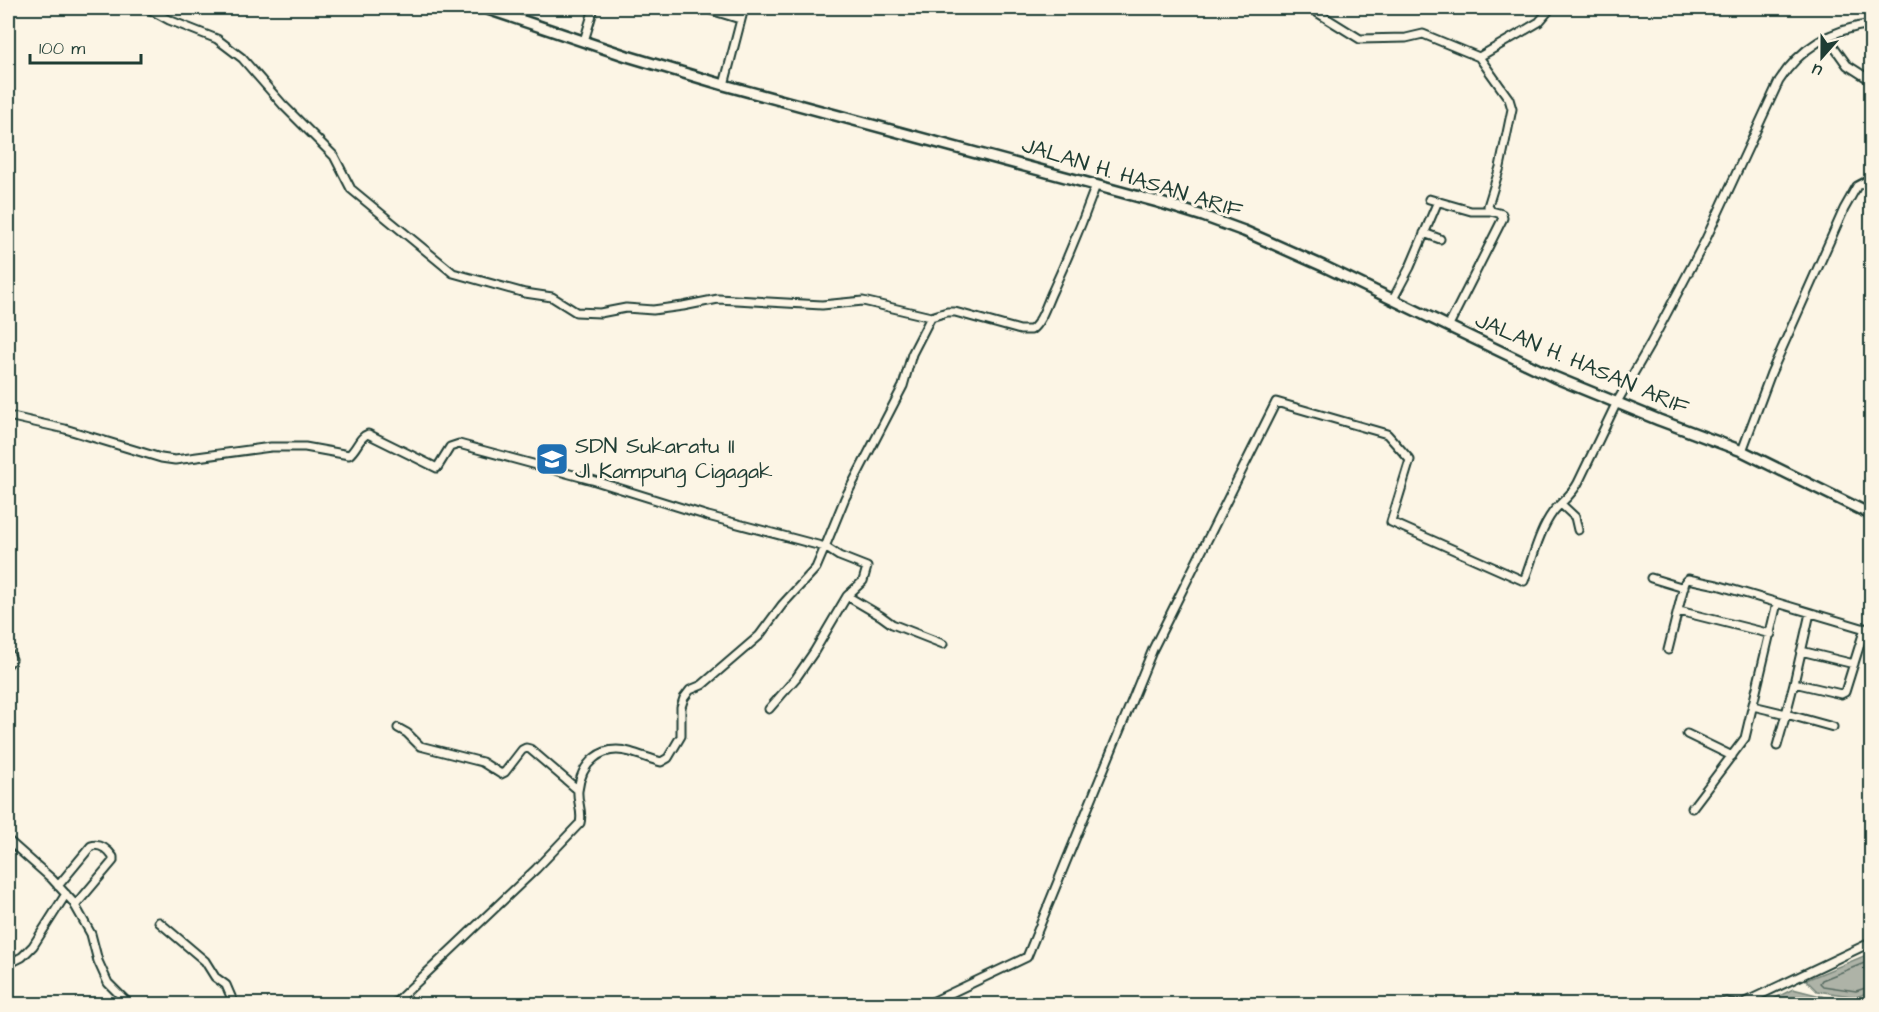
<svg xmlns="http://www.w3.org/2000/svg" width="1879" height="1012" viewBox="0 0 1879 1012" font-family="'Architects Daughter',sans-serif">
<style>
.water{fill:#aeb3a7;stroke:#758479;stroke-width:1.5}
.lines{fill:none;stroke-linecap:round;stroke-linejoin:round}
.shore{stroke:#586c62;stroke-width:1.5}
.street-casing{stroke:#1f3d34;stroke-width:11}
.secondary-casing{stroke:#1f3d34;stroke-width:14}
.street{stroke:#fcf5e5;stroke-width:7}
.secondary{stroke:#fcf5e5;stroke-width:9}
.labels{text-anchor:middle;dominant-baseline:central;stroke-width:6;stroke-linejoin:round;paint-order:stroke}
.street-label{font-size:22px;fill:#1f3d34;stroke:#fcf5e5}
.poi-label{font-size:22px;fill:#1f3d34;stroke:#fcf5e5;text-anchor:start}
</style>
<rect width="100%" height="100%" fill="#fcf5e5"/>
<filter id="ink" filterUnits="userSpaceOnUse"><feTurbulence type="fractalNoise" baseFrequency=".0167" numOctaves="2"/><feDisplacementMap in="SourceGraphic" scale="12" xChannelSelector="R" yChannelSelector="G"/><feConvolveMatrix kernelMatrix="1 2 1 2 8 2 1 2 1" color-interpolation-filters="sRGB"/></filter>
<g filter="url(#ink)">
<path class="water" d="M1871 953V991L1857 997 1817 991 1806 980Z
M1793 989 1852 1004H1764Z"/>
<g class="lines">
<path class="shore" d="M1872 960 1822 980 1820 983 1823 986 1856 991 1872 986"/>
<g class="street-casing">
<path id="street" d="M147 8 169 20 217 39 242 58 283 105 334 156 351 189 453 273 525 293 552 297 576 312 600 313 626 308 653 310 683 306 718 299 822 305 863 301 931 317 947 312H955L1020 330H1031C1042 322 1047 302 1053 290 1069 255 1083 221 1096 185
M704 8 740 19
M1310 8 1360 39 1406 38 1423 34 1479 57 1509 99 1512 109 1500 167 1488 206 1491 211 1502 214 1503 218 1448 327
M1827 37 1847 65 1872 81
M584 41 594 8
M1479 57 1539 22 1551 8
M724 85 744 8
M1429 199 1471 211H1491
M1424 233 1440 239
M1393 299 1410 267 1438 201
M8 416 65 429 161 458 175 460 271 447H305L349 455C357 449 359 437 368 434L437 468 450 447 459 444 592 480 708 516 825 547 845 498 903 386 912 354 931 317
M1742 451 1771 373 1844 209 1857 186 1872 178
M1561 504 1575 517 1578 530
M1651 578 1684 588
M1679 611 1771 634
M1668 650 1685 582 1688 579 1717 585 1872 631
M1801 651 1854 664
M8 652 12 659 8 664
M1794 683 1810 613
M1753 706 1786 714 1777 746
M769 709 796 678 814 652 847 596
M1833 727 1786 714 1794 683 1841 694 1845 692 1865 628
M398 728 407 733 420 746 482 762 501 774 505 772 522 750 526 748 530 749 578 790
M1687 734 1732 756
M1692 808 1745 738 1777 603
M8 840 52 879 73 902 91 934 98 961 108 983 129 1004
M58 886 91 846C101 843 108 850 113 857V861L75 906
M159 922 205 961 215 977 226 985 232 999V1004
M8 964 22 957 33 946 66 894
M394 1004 536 869 580 823C583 812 577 802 578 791 581 763 601 744 630 752 640 755 651 759 661 762L668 758 681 736V707L684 698 690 690 702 685 759 636 782 605 816 568 825 547 839 556 867 567 863 581 847 596 881 616 892 624 943 644
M928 1004 1027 957 1153 649 1276 402 1387 434 1410 460 1391 522 1524 581C1533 558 1539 531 1553 512 1561 502 1572 495 1578 483L1617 402 1651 343 1705 241 1779 81C1800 48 1832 29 1872 24
M1718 1004 1726 1002 1736 1004
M1741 1004 1872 942"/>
</g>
<g class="secondary-casing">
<path id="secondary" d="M485 8 627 56 724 85 1158 202 1203 216 1244 231 1323 266 1554 377 1659 420 1742 451 1872 515"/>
</g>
<use href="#street" class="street"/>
<use href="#secondary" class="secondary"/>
</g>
</g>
<defs>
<g id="school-square" transform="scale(1.725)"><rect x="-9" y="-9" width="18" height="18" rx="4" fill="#1f6fb2" stroke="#fcf5e5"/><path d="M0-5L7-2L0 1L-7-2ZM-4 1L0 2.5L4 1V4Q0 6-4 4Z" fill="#fff"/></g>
</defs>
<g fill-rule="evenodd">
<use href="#school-square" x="552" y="459"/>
</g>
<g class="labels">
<g class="street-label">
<text transform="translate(1132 178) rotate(17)">JALAN H. HASAN ARIF</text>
<text transform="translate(1582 364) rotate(23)">JALAN H. HASAN ARIF</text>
</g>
<g class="poi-label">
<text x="575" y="446">SDN Sukaratu II<tspan x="575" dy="25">Jl Kampung Cigagak</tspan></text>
</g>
</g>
<rect width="1879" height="1012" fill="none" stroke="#fcf5e5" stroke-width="30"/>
<rect x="15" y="15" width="1849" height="982" fill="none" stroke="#1f3d34" stroke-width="2" filter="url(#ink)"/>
<g transform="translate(1822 57) rotate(201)" stroke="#fcf5e5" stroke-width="4.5" paint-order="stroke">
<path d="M0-4.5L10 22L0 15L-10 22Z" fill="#1f3d34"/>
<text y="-9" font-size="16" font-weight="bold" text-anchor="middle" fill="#1f3d34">U</text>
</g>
<path d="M30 54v9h111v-9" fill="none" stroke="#1f3d34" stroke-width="3"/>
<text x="39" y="54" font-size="18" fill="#1f3d34" stroke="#fcf5e5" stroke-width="4.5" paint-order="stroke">100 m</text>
</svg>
